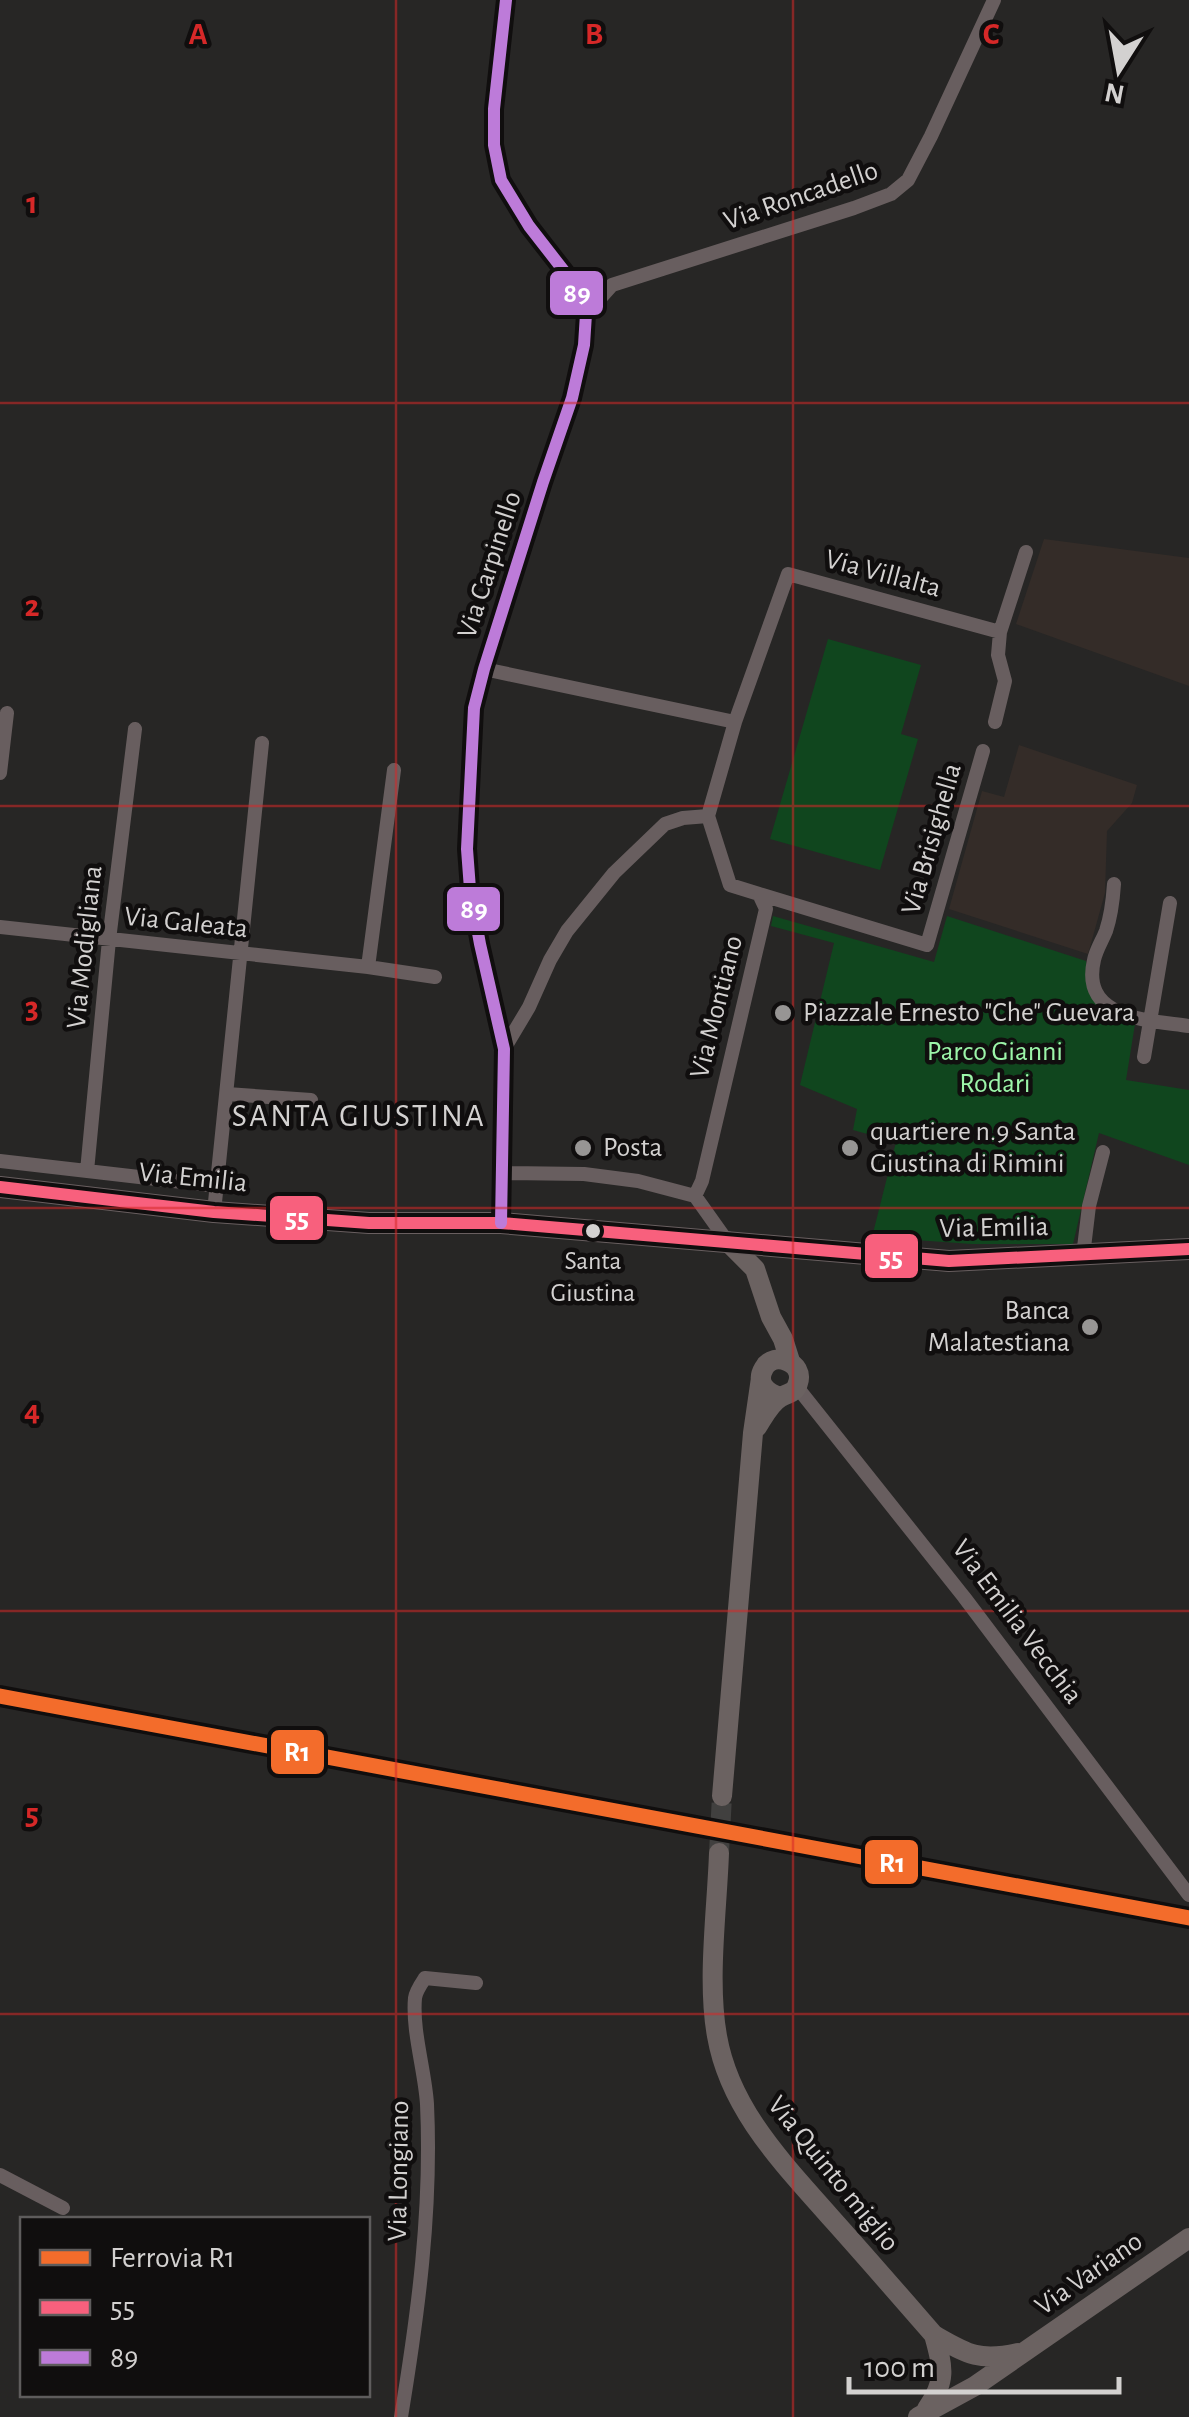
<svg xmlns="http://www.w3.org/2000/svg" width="1189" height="2417" viewBox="0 0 1189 2417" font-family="'Alegreya Sans',sans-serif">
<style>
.built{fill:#342c28}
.green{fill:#10461e}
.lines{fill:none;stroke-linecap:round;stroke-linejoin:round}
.secondary-tunnel{stroke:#41403f;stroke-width:20;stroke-dasharray:20 10;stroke-linecap:butt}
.street{stroke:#685e5f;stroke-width:14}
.secondary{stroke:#6b6261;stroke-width:20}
.primary{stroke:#695f60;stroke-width:22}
.bus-1-casing{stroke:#100e0e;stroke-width:20}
.bus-2-casing{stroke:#100e0e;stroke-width:20}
.bus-1{stroke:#f8607d;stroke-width:12}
.bus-2{stroke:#bd7bd9;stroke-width:12}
.rail-1-casing{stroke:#100e0e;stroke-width:22}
.rail-1{stroke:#f36c2b;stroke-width:15}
.grid{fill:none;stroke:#d62828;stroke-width:2.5;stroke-opacity:0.55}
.poi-dot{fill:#979594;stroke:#100e0e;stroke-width:4}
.bus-dot{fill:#d3d1d0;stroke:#100e0e;stroke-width:4}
.labels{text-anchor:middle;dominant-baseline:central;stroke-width:9;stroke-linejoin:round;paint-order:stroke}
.bus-label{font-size:26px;fill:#d3d1d0;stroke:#100e0e}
.street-label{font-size:28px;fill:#d3d1d0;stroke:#100e0e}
.poi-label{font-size:28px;fill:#d3d1d0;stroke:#100e0e;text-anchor:start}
.park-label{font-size:28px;fill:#9cf5a9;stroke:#100e0e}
.quarter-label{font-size:32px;letter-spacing:2.5px;fill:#d3d1d0;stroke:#100e0e}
.grid-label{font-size:32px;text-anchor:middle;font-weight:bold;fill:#d62828;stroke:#100e0e;stroke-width:9;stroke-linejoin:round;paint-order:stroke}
.line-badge{stroke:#100e0e;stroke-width:4}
.badge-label{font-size:28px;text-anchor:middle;font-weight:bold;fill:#fff}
</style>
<rect width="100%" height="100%" fill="#272625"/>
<path class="built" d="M1044 539 1189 558V686L1016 624Z
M1019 745 1137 785 1132 803 1107 831 1105 893 1088 954 949 909 982 791 1004 797Z"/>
<path class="green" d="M828 639 921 665 901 734 918 739 880 870 770 839Z
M773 916 934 962 947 916 1086 961 1090 987 1135 1024 1126 1080 1189 1090V1165L1099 1133 1073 1244H972L872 1237 896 1142 853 1130 857 1109 800 1085 834 943 771 926Z"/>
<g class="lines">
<path class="secondary-tunnel" d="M719 1853 722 1796"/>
<path class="street" d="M586 314 612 285 854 208 891 194 908 180 931 136 994 0
M484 669 735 722
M995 722 1005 681 998 655 1000 632
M0 773 7 713
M708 816 735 722 788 574 1000 632 1026 552
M1114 884C1113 899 1111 916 1106 931 1102 941 1096 950 1094 960 1080 1020 1150 1020 1189 1026
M759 894 927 945 983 751
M0 927 368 967 435 977
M368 967 394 770
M504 1049 529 1007 550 960 567 931 614 873 665 824 683 818 708 816
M1144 1057 1170 903
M227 1094 311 1100
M0 1161 217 1186
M87 1171 109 940 135 729
M504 1173 584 1174 638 1181 695 1196 727 1241
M695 1196 702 1181 766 909 759 894 730 885 708 816
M214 1212 262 743
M501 1223 504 1049 480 944 470 889 467 849 474 708 484 669 543 482 572 398 584 345 586 314 571 280 529 226 501 180 494 145V109L506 0
M1083 1256 1089 1206 1103 1152
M797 1387 964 1597 1189 1895
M0 2175 63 2208
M401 2417C418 2314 432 2210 427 2104 425 2071 412 2031 415 1998 416 1991 421 1984 425 1978L476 1983"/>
<path class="secondary" d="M727 1241 755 1269 771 1317 783 1339 790 1361
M757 1427C763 1418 770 1403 781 1397 789 1392 795 1394 798 1383 805 1363 774 1350 764 1368 755 1383 767 1393 780 1397
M722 1796 753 1433 761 1378
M719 1853C717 1910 707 1981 717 2036 730 2111 785 2165 833 2220 867 2258 900 2296 934 2335
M927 2409C947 2380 943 2367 934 2335 967 2354 979 2362 1018 2353
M918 2417 975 2386 1189 2238"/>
<path class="primary" d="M0 1187 214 1212 369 1223H501L949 1261 1189 1249"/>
<g class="bus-1-casing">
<path id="bus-1" d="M0 1187 214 1212 369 1223H501L949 1261 1189 1249"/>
</g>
<g class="bus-2-casing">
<path id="bus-2" d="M501 1223 504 1049 480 944 470 889 467 849 474 708 484 669 543 482 572 398 584 345 586 314 571 280 529 226 501 180 494 145V109L506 0"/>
</g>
<use href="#bus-1" class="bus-1"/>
<use href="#bus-2" class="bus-2"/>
<g class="rail-1-casing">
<path id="rail-1" d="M0 1696 1189 1918"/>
</g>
<use href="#rail-1" class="rail-1"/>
</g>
<path class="grid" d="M396 0V2417M793 0V2417M0 403H1189M0 806H1189M0 1208H1189M0 1611H1189M0 2014H1189"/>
<g class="poi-dot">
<circle cx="783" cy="1013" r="10"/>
<circle cx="583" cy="1148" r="10"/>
<circle cx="850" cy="1148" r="10"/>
<circle cx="1090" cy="1327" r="10"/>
</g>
<circle class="bus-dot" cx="593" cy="1231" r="9"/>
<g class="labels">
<g class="bus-label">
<text x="593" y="1261">Santa<tspan x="593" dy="32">Giustina</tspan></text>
</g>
<g class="street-label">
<text transform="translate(801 196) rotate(-19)">Via Roncadello</text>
<text transform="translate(490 565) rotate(-72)">Via Carpinello</text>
<text transform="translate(883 574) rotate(15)">Via Villalta</text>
<text transform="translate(932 839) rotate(-74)">Via Brisighella</text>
<text transform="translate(186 923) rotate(6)">Via Galeata</text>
<text transform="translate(85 947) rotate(-84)">Via Modigliana</text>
<text transform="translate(717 1007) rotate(-76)">Via Montiano</text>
<text transform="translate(193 1178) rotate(6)">Via Emilia</text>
<text transform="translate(994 1228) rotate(-1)">Via Emilia</text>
<text transform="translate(1017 1622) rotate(53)">Via Emilia Vecchia</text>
<text transform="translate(399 2171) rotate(-89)">Via Longiano</text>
<text transform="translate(833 2174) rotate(51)">Via Quinto miglio</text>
<text transform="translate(1089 2274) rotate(-35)">Via Variano</text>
</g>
<g class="poi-label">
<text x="803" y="1013">Piazzale Ernesto "Che" Guevara</text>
<text x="870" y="1132">quartiere n.9 Santa<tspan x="870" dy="32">Giustina di Rimini</tspan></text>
<text x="603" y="1148">Posta</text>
<text x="1070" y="1311" text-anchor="end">Banca<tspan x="1070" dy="32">Malatestiana</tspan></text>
</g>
<g class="park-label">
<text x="995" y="1052">Parco Gianni<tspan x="995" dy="32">Rodari</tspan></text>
</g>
<g class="quarter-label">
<text x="359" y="1116">SANTA GIUSTINA</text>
</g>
</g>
<g class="grid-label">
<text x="198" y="44">A</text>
<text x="594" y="44">B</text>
<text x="991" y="44">C</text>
<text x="32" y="213">1</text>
<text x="32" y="616">2</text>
<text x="32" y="1018">3</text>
<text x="32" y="1421">4</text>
<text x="32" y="1824">5</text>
</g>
<g class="line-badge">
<rect x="548" y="269" width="57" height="48" rx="10" fill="#bd7bd9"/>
<rect x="445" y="885" width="57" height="48" rx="10" fill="#bd7bd9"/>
<rect x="268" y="1194" width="57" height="48" rx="10" fill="#f8607d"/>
<rect x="863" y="1232" width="57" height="48" rx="10" fill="#f8607d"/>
<rect x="269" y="1728" width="57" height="48" rx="10" fill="#f36c2b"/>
<rect x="863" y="1838" width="57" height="48" rx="10" fill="#f36c2b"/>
</g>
<g class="badge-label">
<text x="577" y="302">89</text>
<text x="474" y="918">89</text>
<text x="297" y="1227">55</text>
<text x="891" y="1266">55</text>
<text x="297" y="1761">R1</text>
<text x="892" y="1872">R1</text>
</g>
<rect x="20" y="2217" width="350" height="180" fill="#100e0e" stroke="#5e5c5c" stroke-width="2.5"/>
<rect x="40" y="2250" width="50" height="15" fill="#f36c2b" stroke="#5e5c5c" stroke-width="2.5"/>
<text x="110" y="2267" font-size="30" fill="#d3d1d0">Ferrovia R1</text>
<rect x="40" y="2300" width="50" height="15" fill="#f8607d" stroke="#5e5c5c" stroke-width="2.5"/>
<text x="110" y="2317" font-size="30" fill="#d3d1d0">55</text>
<rect x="40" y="2350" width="50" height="15" fill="#bd7bd9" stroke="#5e5c5c" stroke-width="2.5"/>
<text x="110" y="2367" font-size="30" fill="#d3d1d0">89</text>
<g transform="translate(1119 70) rotate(191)" stroke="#100e0e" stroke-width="8" paint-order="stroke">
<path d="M0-8L18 38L0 25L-18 38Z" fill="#d3d1d0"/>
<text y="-15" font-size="28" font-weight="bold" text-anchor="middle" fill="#d3d1d0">N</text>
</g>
<path d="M849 2377v15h270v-15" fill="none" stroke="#d3d1d0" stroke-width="5"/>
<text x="864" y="2377" font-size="30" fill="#d3d1d0" stroke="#100e0e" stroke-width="8" paint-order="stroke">100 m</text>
</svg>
